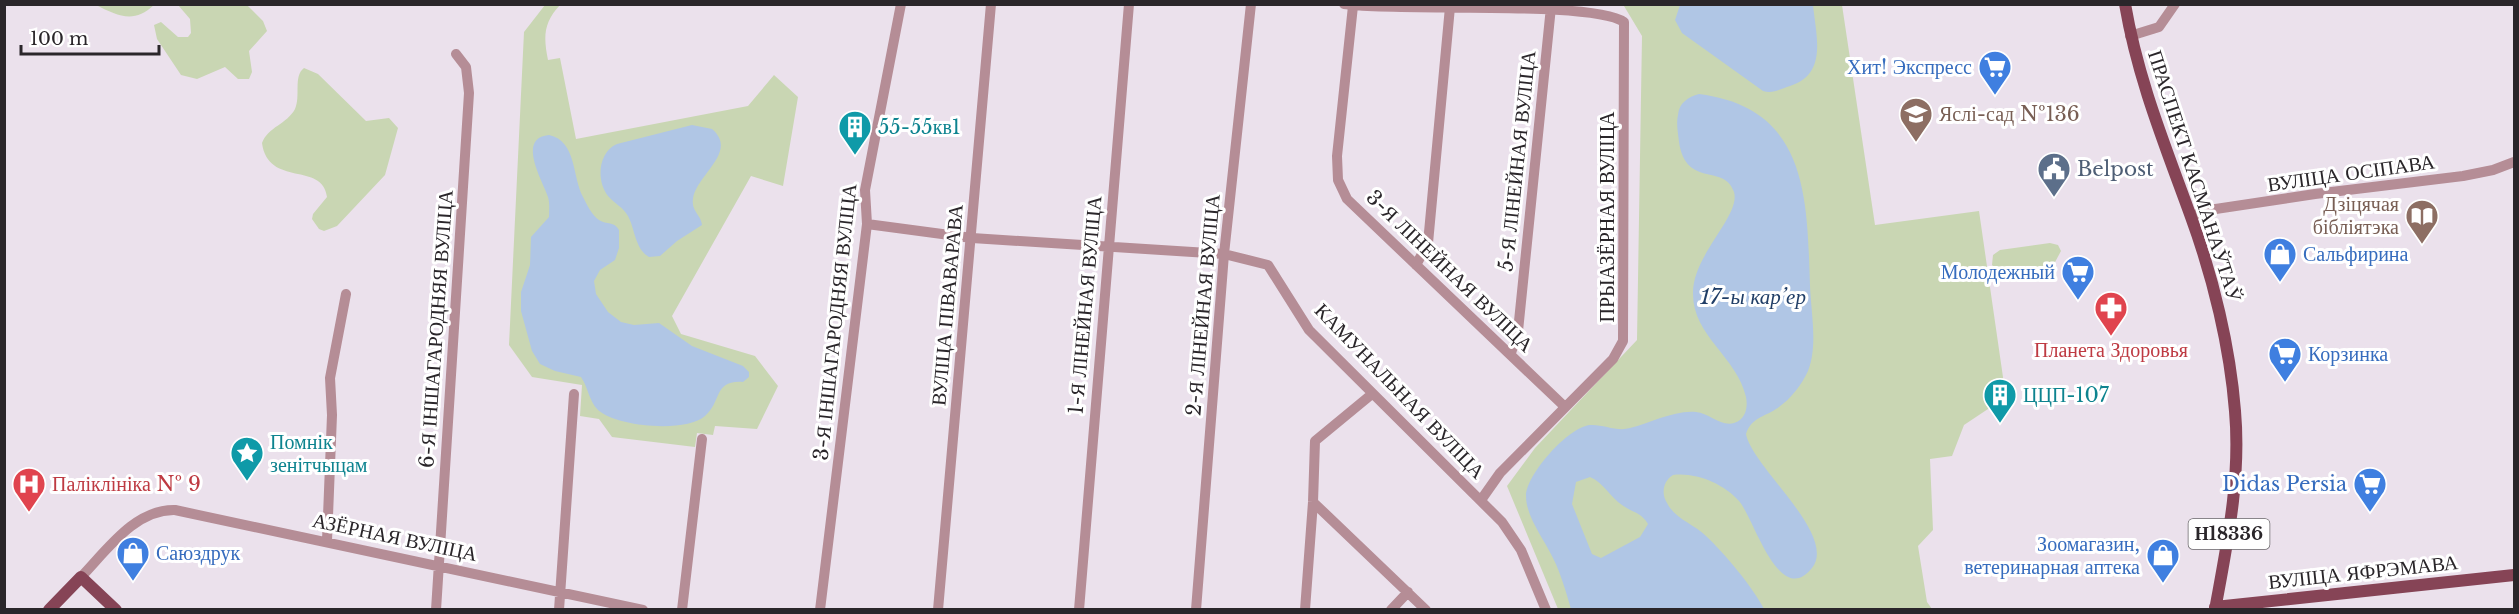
<svg xmlns="http://www.w3.org/2000/svg" width="2519" height="614" viewBox="0 0 2519 614" font-family="'Libre Baskerville',serif">
<style>
.green{fill:#c9d6b3}
.water{fill:#b0c6e5;fill-rule:evenodd}
.lines{fill:none;stroke-linecap:round;stroke-linejoin:round}
.minor{stroke:#b58d96;stroke-width:10}
.major{stroke:#864456;stroke-width:12}
.labels{text-anchor:middle;dominant-baseline:central;stroke-width:6;stroke-linejoin:round;paint-order:stroke}
.shield{fill:#fff;stroke:#6a676a;stroke-width:1.5}
.shield-label{font-size:18px;font-weight:bold;fill:#2a262a}
.shop-label{font-size:20px;fill:#366cbe;stroke:#fff;text-anchor:end}
.education-label{font-size:20px;fill:#785e54;stroke:#fff;text-anchor:start}
.culture-label{font-size:20px;fill:#0d838f;stroke:#fff;text-anchor:start}
.street-label{font-size:20px;fill:#2a262a;stroke:#fff}
.service-label{font-size:20px;fill:#4e5e75;stroke:#fff;text-anchor:start}
.health-label{font-size:20px;fill:#be3a42;stroke:#fff}
.water-label{font-size:21px;font-style:italic;fill:#203e67;stroke:#fff}
</style>
<rect width="100%" height="100%" fill="#ebe1ec"/>
<path class="green" d="M96 5H154C134 24 118 16 96 5Z
M247 5 263 21 267 31 249 51 252 72 249 79H238L225 67 197 79 181 75 157 39 154 25 161 22 178 37H188L191 33 190 19 178 5Z
M545 5H560C544 22 543 36 548 60L560 58 576 139 748 106 774 75 798 97 783 186 751 176 672 316 681 334 755 356 778 386 757 429 715 426 713 435 697 433 695 447 612 437 599 419 580 416 582 385 532 377 509 345 524 32Z
M1586 5H1842L1875 225 1979 211 2005 391 2003 399 1964 425 1952 456 1930 459 1933 530 1918 546 1927 602 1932 609H1558L1507 486 1535 448 1637 340 1642 36 1624 6Z
M304 68 318 74 366 121 389 118 398 128 385 175 337 226 324 231 319 229 312 219 313 214 327 197C323 161 268 188 262 143 268 127 287 124 295 109 301 96 293 76 304 68Z
M2050 243 2058 245 2061 251 2054 264C2039 269 2004 279 1992 265L1993 255 2000 250Z"/>
<path class="water" d="M1680 5H1813C1816 36 1828 74 1790 86 1780 89 1773 94 1763 91L1682 33 1675 20Z
M1699 94C1808 108 1807 197 1810 286 1811 313 1818 346 1808 371 1801 386 1790 400 1776 409 1764 417 1751 418 1746 434 1752 467 1838 535 1812 568 1779 609 1754 518 1739 501 1724 484 1696 472 1673 475 1663 481 1661 494 1667 503 1675 519 1694 524 1706 536 1725 554 1752 586 1764 609H1571C1566 592 1561 574 1553 558 1544 539 1526 517 1526 496 1526 475 1568 427 1590 425 1603 424 1617 432 1630 428 1651 423 1674 410 1696 412 1709 413 1721 427 1734 423 1746 419 1748 407 1746 397 1737 357 1693 336 1693 294 1692 255 1741 216 1734 192 1725 163 1686 189 1679 142 1678 132 1676 124 1678 115 1679 103 1688 97 1699 94ZM1590 477C1604 483 1610 497 1622 505 1633 513 1641 512 1648 524L1640 537 1601 558 1592 554 1572 504 1576 482Z
M692 125 712 129C739 152 696 175 693 199 691 211 701 215 702 225L677 241 660 256 649 257C635 249 635 229 628 216 623 207 615 204 608 196 596 181 598 152 617 144Z
M549 135C577 141 572 177 583 197 587 205 592 215 599 220 607 225 614 221 619 230V248L615 260 600 270 594 281 596 294 608 312 621 322 634 325 659 323 692 346 743 366 749 372V377L743 382C713 380 722 402 705 416 686 433 617 427 598 410 589 401 588 387 581 377L555 371 540 364 532 351 521 311V292L530 265 531 237 549 217C549 210 550 204 548 197 543 181 516 138 549 135Z"/>
<g class="lines">
<path class="minor" d="M1344 4C1397 12 1593 0 1624 22L1623 341 1613 359 1500 473 1481 500
M1353 6 1337 156 1338 180 1347 199 1564 406
M2130 36 2159 27 2175 4
M2191 216 2209 210 2315 194 2463 176 2493 170 2514 162
M867 224 972 238 1224 254 1268 265 1309 330 1502 522 1521 550 1546 610
M1416 265 1428 243 1450 7
M1511 353 1518 331 1551 7
M1313 502 1426 610
M327 541 332 415 330 378 346 294
M81 577C107 550 135 509 175 510L643 610
M436 610 469 93 466 67 456 54
M559 610 574 394
M682 610 702 439
M820 610 867 224 865 190 901 4
M938 610 991 4
M1079 610 1129 4
M1196 610 1224 254 1251 4
M1305 610 1313 502 1315 441 1372 394
M1391 610 1408 592"/>
<path class="major" d="M2125 4C2138 80 2165 145 2191 217 2213 277 2230 347 2235 411 2241 479 2227 544 2215 610
M2215 607 2514 575
M49 610 81 577 116 610"/>
</g>
<defs>
<g id="supermarket-pin" transform="scale(1.725)"><path d="M0 17L-7.5 6A9.5 9.5 0 1 1 7.5 6Z" fill="#3f7fe0" stroke="#fff"/><path d="M-6-5.5h2.5l.6 2H6L4.5 2H-2.5L-4.4-4H-6ZM-1.5 3.2a1.3 1.3 0 1 0 .1 0ZM3 3.2a1.3 1.3 0 1 0 .1 0Z" fill="#fff"/></g>
<g id="school-pin" transform="scale(1.725)"><path d="M0 17L-7.5 6A9.5 9.5 0 1 1 7.5 6Z" fill="#8d6e63" stroke="#fff"/><path d="M0-5L7-2L0 1L-7-2ZM-4 1L0 2.5L4 1V4Q0 6-4 4Z" fill="#fff"/></g>
<g id="building-pin" transform="scale(1.725)"><path d="M0 17L-7.5 6A9.5 9.5 0 1 1 7.5 6Z" fill="#0f9aa8" stroke="#fff"/><path d="M-4-6H4V6H1V3H-1V6H-4ZM-2.5-4.3h1.7v1.8h-1.7ZM.8-4.3h1.7v1.8H.8ZM-2.5-1h1.7V.8h-1.7ZM.8-1h1.7V.8H.8Z" fill="#fff"/></g>
<g id="civic-pin" transform="scale(1.725)"><path d="M0 17L-7.5 6A9.5 9.5 0 1 1 7.5 6Z" fill="#5c6f8a" stroke="#fff"/><path d="M-.6-6.5H3V-4.5H.6V-3L4-1V1h2V6H-6V1h2V-1L-.6-3ZM-1.2 2.5V6h2.4V2.5Z" fill="#fff"/></g>
<g id="library-pin" transform="scale(1.725)"><path d="M0 17L-7.5 6A9.5 9.5 0 1 1 7.5 6Z" fill="#8d6e63" stroke="#fff"/><path d="M-6-4Q-3-5.5-.7-3.5V5Q-3 3-6 4ZM6-4Q3-5.5 .7-3.5V5Q3 3 6 4Z" fill="#fff"/></g>
<g id="shop-pin" transform="scale(1.725)"><path d="M0 17L-7.5 6A9.5 9.5 0 1 1 7.5 6Z" fill="#3f7fe0" stroke="#fff"/><path d="M-5-2.5h2.3a2.7 3.5 0 0 1 5.4 0H5L5.5 6h-11ZM-1.5-2.5h3a1.5 2.3 0 0 0-3 0Z" fill="#fff"/></g>
<g id="pharmacy-pin" transform="scale(1.725)"><path d="M0 17L-7.5 6A9.5 9.5 0 1 1 7.5 6Z" fill="#e0444e" stroke="#fff"/><path d="M-2-6h4v4h4v4h-4v4h-4v-4h-4v-4h4Z" fill="#fff"/></g>
<g id="sight-pin" transform="scale(1.725)"><path d="M0 17L-7.5 6A9.5 9.5 0 1 1 7.5 6Z" fill="#0f9aa8" stroke="#fff"/><path d="M0-6L1.8-2.2L6-1.7L2.9 1.2L3.7 5.4L0 3.3L-3.7 5.4L-2.9 1.2L-6-1.7L-1.8-2.2Z" fill="#fff"/></g>
<g id="hospital-pin" transform="scale(1.725)"><path d="M0 17L-7.5 6A9.5 9.5 0 1 1 7.5 6Z" fill="#e0444e" stroke="#fff"/><path d="M-5-5h3v3.5h4V-5h3V5h-3V1.5h-4V5h-3Z" fill="#fff"/></g>
</defs>
<g fill-rule="evenodd">
<use href="#supermarket-pin" x="1995" y="67"/>
<use href="#school-pin" x="1916" y="114"/>
<use href="#building-pin" x="855" y="127"/>
<use href="#civic-pin" x="2054" y="169"/>
<use href="#library-pin" x="2422" y="216"/>
<use href="#shop-pin" x="2280" y="254"/>
<use href="#supermarket-pin" x="2078" y="272"/>
<use href="#pharmacy-pin" x="2111" y="308"/>
<use href="#supermarket-pin" x="2285" y="354"/>
<use href="#building-pin" x="2000" y="395"/>
<use href="#sight-pin" x="247" y="453"/>
<use href="#hospital-pin" x="29" y="484"/>
<use href="#supermarket-pin" x="2370" y="484"/>
<use href="#shop-pin" x="133" y="553"/>
<use href="#shop-pin" x="2163" y="555"/>
</g>
<g class="labels">
<rect class="shield" x="2188.5" y="519" width="81" height="30" rx="4.5"/>
<g class="shield-label">
<text x="2229" y="534">Н18336</text>
</g>
<g class="shop-label">
<text x="1972" y="67">Хит! Экспресс</text>
<text x="2303" y="254" text-anchor="start">Сальфирина</text>
<text x="2055" y="272">Молодежный</text>
<text x="2308" y="354" text-anchor="start">Корзинка</text>
<text x="2347" y="484">Didas Persia</text>
<text x="2140" y="544">Зоомагазин,<tspan x="2140" dy="23">ветеринарная аптека</tspan></text>
<text x="156" y="553" text-anchor="start">Саюздрук</text>
</g>
<g class="education-label">
<text x="1939" y="114">Яслі-сад №136</text>
<text x="2399" y="204" text-anchor="end">Дзіцячая<tspan x="2399" dy="23">бібліятэка</tspan></text>
</g>
<g class="culture-label">
<text x="878" y="127">55-55кв1</text>
<text x="2023" y="395">ЦЦП-107</text>
<text x="270" y="442">Помнік<tspan x="270" dy="23">зенітчыцам</tspan></text>
</g>
<g class="street-label">
<text transform="translate(1517 161) rotate(-84)">5-Я ЛІНЕЙНАЯ ВУЛІЦА</text>
<text transform="translate(2351 173) rotate(-8)">ВУЛІЦА ОСІПАВА</text>
<text transform="translate(2195 176) rotate(72)">ПРАСПЕКТ КАСМАНАЎТАЎ</text>
<text transform="translate(1607 217) rotate(-90)">ПРЫАЗЁРНАЯ ВУЛІЦА</text>
<text transform="translate(1450 271) rotate(44)">3-Я ЛІНЕЙНАЯ ВУЛІЦА</text>
<text transform="translate(947 305) rotate(-85)">ВУЛІЦА ПІВАВАРАВА</text>
<text transform="translate(1085 305) rotate(-85)">1-Я ЛІНЕЙНАЯ ВУЛІЦА</text>
<text transform="translate(1203 305) rotate(-85)">2-Я ЛІНЕЙНАЯ ВУЛІЦА</text>
<text transform="translate(835 322) rotate(-84)">3-Я ІНШАГАРОДНЯЯ ВУЛІЦА</text>
<text transform="translate(436 329) rotate(-86)">6-Я ІНШАГАРОДНЯЯ ВУЛІЦА</text>
<text transform="translate(1400 391) rotate(46)">КАМУНАЛЬНАЯ ВУЛІЦА</text>
<text transform="translate(395 537) rotate(12)">АЗЁРНАЯ ВУЛІЦА</text>
<text transform="translate(2363 572) rotate(-6)">ВУЛІЦА ЯФРЭМАВА</text>
</g>
<g class="service-label">
<text x="2077" y="169">Belpost</text>
</g>
<g class="health-label">
<text x="2111" y="350">Планета Здоровья</text>
<text x="52" y="484" text-anchor="start">Паліклініка № 9</text>
</g>
<g class="water-label">
<text x="1753" y="297">17-ы кар’ер</text>
</g>
</g>
<rect width="2519" height="614" fill="none" stroke="#2a262a" stroke-width="12"/>
<path d="M21 45v9h138v-9" fill="none" stroke="#2a262a" stroke-width="3"/>
<text x="30" y="45" font-size="18" fill="#2a262a" stroke="#ffffff" stroke-width="4.5" paint-order="stroke">100 m</text>
</svg>
